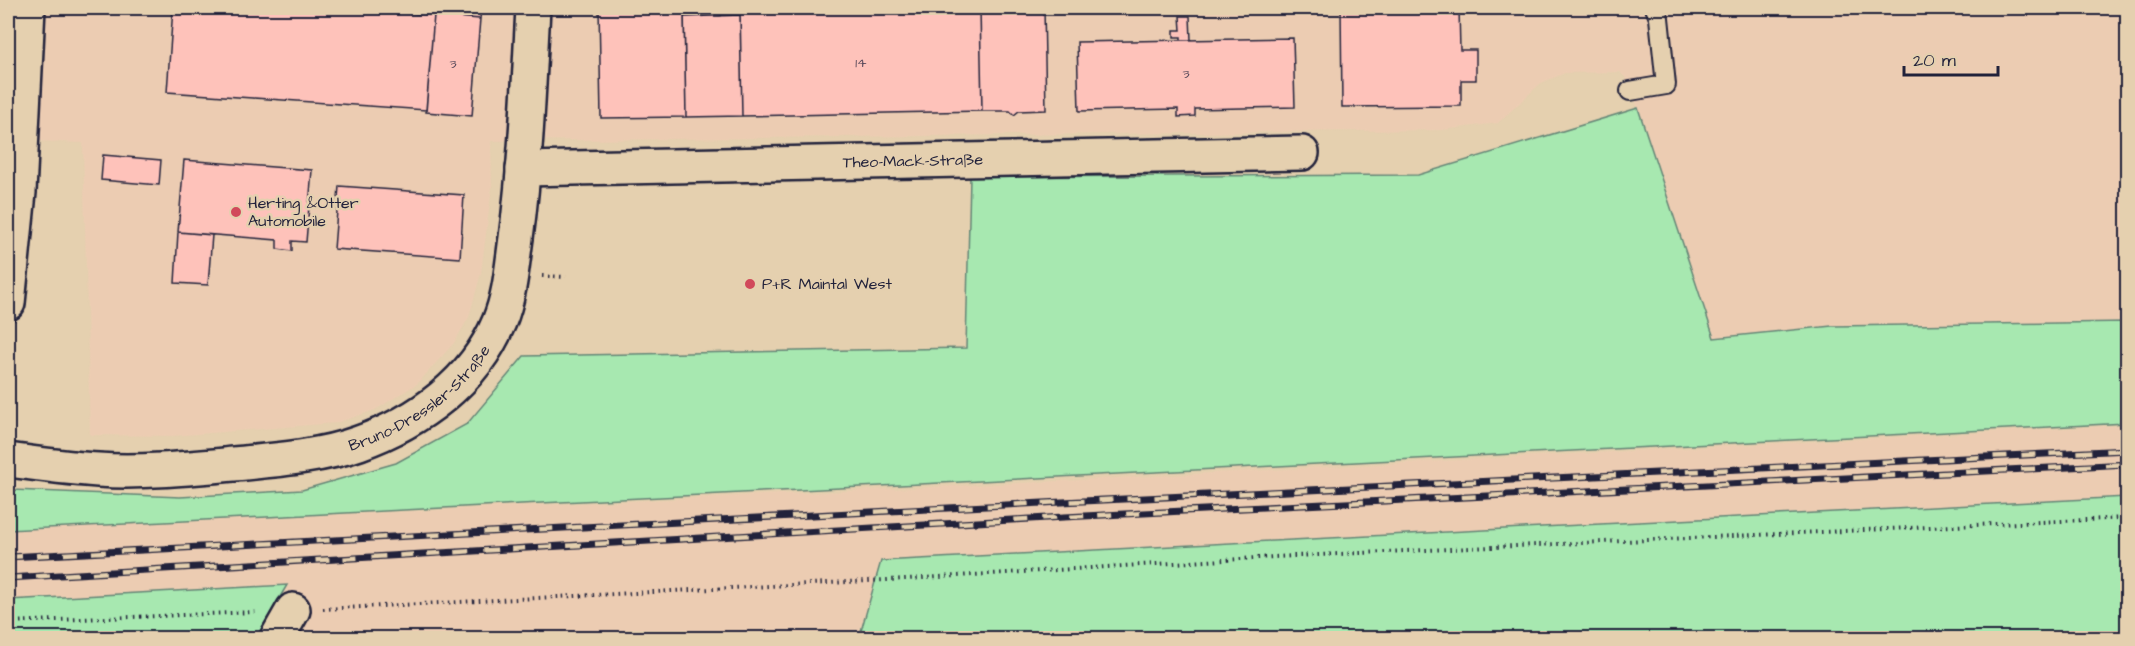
<svg xmlns="http://www.w3.org/2000/svg" width="2135" height="646" viewBox="0 0 2135 646" font-family="'Architects Daughter',sans-serif">
<style>
.built{fill:#ecccb2}
.green{fill:#a7e8b0;stroke:#648576;stroke-width:1.5}
.building{fill:#fec2ba;stroke:#22223b;stroke-width:1.5}
.lines{fill:none;stroke-linecap:round;stroke-linejoin:round}
.lane-casing{stroke:#22223b;stroke-width:22}
.street-casing{stroke:#22223b;stroke-width:38}
.primary-casing{stroke:#22223b;stroke-width:38}
.path{stroke:#22223b;stroke-width:4;stroke-dasharray:1.5 4.5;stroke-linecap:butt}
.lane{stroke:#e5d0af;stroke-width:18}
.street{stroke:#e5d0af;stroke-width:33}
.primary{stroke:#e5d0af;stroke-width:33}
.rail-casing{stroke:#22223b;stroke-width:7}
.rail{stroke:#e5d0af;stroke-width:4.5;stroke-dasharray:14;stroke-linecap:butt}
.poi-dot{fill:#d1495b;stroke:#e5d0af;stroke-width:2}
.labels{text-anchor:middle;dominant-baseline:central;stroke-width:5;stroke-linejoin:round;paint-order:stroke}
.number-label{font-size:14px;fill:#594a5b}
.street-label{font-size:16px;fill:#22223b;stroke:#e5d0af}
.poi-label{font-size:16px;fill:#22223b;stroke:#e5d0af;text-anchor:start}
</style>
<rect width="100%" height="100%" fill="#e5d0af"/>
<filter id="ink" filterUnits="userSpaceOnUse"><feTurbulence type="fractalNoise" baseFrequency=".0167" numOctaves="2"/><feDisplacementMap in="SourceGraphic" scale="12" xChannelSelector="R" yChannelSelector="G"/><feConvolveMatrix kernelMatrix="1 2 1 2 8 2 1 2 1" color-interpolation-filters="sRGB"/></filter>
<g filter="url(#ink)">
<path class="built" d="M8 8H2127V322L1832 326 1714 339 1638 108 1625 77 1620 72 1565 73 1541 83 1498 123 1442 130 491 141 492 186 481 273 469 317 454 343 417 384 375 410 336 423 172 436 90 435 83 143 8 140Z
M2127 425V497L881 561 859 638H256L286 585 8 599V530L1060 481Z"/>
<path class="green" d="M1638 108 1714 338 1832 326 2127 322V423L8 530V508L13 490 180 497 302 490 396 463 467 424 524 356 966 348 970 177 1418 175Z
M2127 497V638H859L881 561Z
M287 585 256 638H8V600Z"/>
<path class="building" d="M173 8H328L434 15 426 110 167 92Z
M328 8H435L434 15Z
M435 8H481L480 19 434 15Z
M599 8H684L686 117 601 118Z
M703 8H721V16H703Z
M740 8H980L982 111 742 116Z
M980 8H1044L1046 110 1019 111 1014 115 1010 111H982Z
M1341 8H1459L1460 50H1476V80H1461V106L1342 107Z
M434 15 480 19 472 116 426 112Z
M740 15 742 116 686 117 684 17Z
M1180 16H1190L1191 40H1181V37H1174V30H1181Z
M1293 38 1295 107 1195 109V116L1178 117V109L1079 111 1077 42Z
M103 155 161 160 159 185 101 180Z
M184 160 312 170 306 242 292 241V251L277 249V240L178 232Z
M339 186 464 195 460 258 334 249Z
M178 232 212 235 208 285 175 283Z"/>
<g class="lines">
<g class="lane-casing">
<path id="lane" d="M1630 91 1666 85 1659 18 1655 8"/>
</g>
<g class="street-casing">
<g id="street">
<path id="s1" d="M523 169 1302 153"/>
<path id="s2" d="M8 460C37 464 68 468 98 470 141 473 190 468 234 464 275 460 320 457 359 443 418 422 474 382 499 322 510 296 512 266 516 238 526 162 529 84 533 8"/>
<path d="M277 638 293 610"/>
</g>
</g>
<g class="primary-casing">
<path id="primary" d="M8 303 19 192 28 8"/>
</g>
<path class="path" d="M542 276 566 277
M323 609 906 579 1274 557 2128 518
M8 622 256 612"/>
<use href="#lane" class="lane"/>
<use href="#street" class="street"/>
<use href="#primary" class="primary"/>
<g class="rail-casing">
<path id="rail" d="M8 557 1062 502 2128 450
M8 578 1064 517 2128 464"/>
</g>
<use href="#rail" class="rail"/>
</g>
</g>
<g class="poi-dot">
<circle cx="236" cy="212" r="6"/>
<circle cx="750" cy="284" r="6"/>
</g>
<g class="labels">
<g class="number-label">
<text x="861" y="63">14</text>
<text x="453" y="64">3</text>
<text x="1186" y="74">3</text>
</g>
<g class="street-label">
<text stroke="none"><textPath href="#s1" startOffset="390">Theo-Mack-Straße</textPath></text>
<text stroke="none"><textPath href="#s2" startOffset="430">Bruno-Dressler-Straße</textPath></text>
</g>
<g class="poi-label">
<text x="248" y="203">Herting &amp;Otter<tspan x="248" dy="18">Automobile</tspan></text>
<text x="762" y="284">P+R Maintal West</text>
</g>
</g>
<rect width="2135" height="646" fill="none" stroke="#e5d0af" stroke-width="30"/>
<rect x="15" y="15" width="2105" height="616" fill="none" stroke="#22223b" stroke-width="2" filter="url(#ink)"/>
<path d="M1904 66v9h94v-9" fill="none" stroke="#22223b" stroke-width="3"/>
<text x="1913" y="66" font-size="18" fill="#22223b" stroke="#e5d0af" stroke-width="4.5" paint-order="stroke">20 m</text>
</svg>
